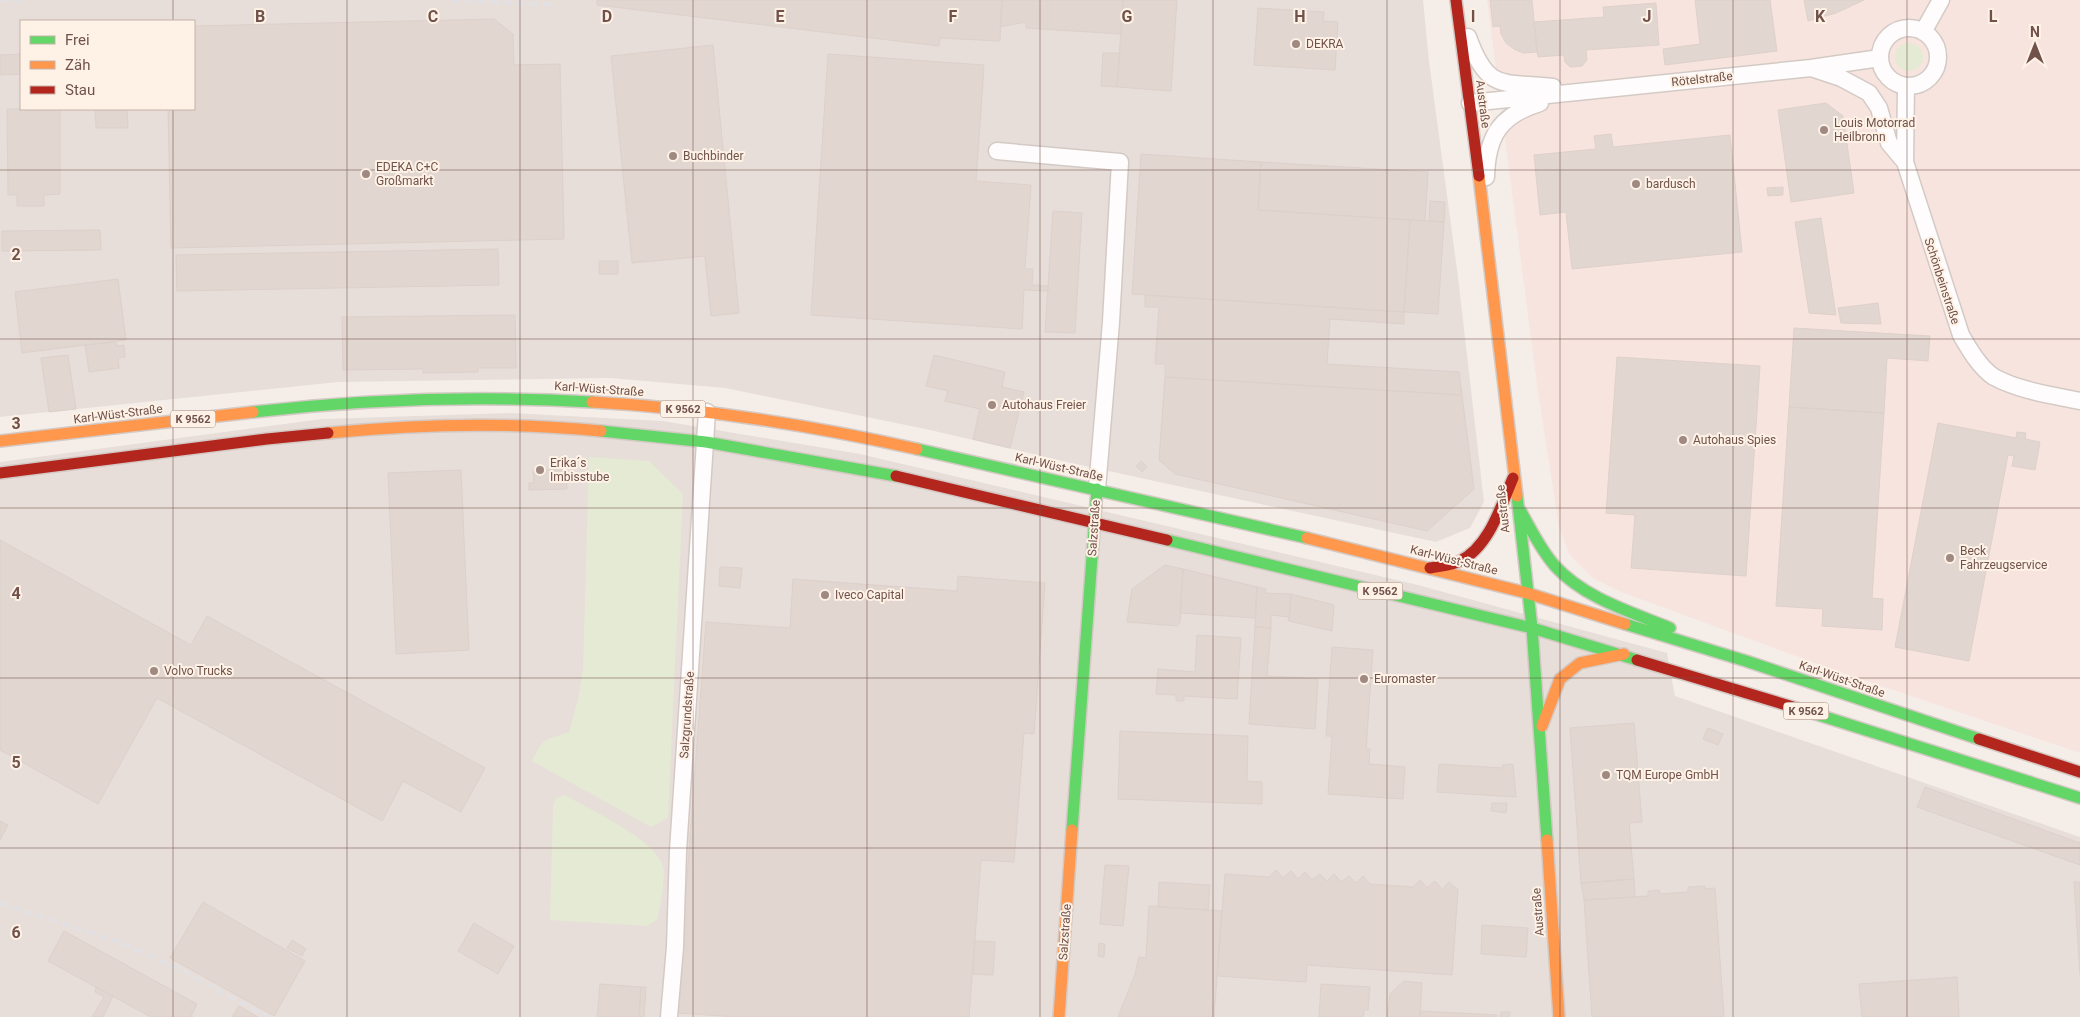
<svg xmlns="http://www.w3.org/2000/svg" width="2080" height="1017" viewBox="0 0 2080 1017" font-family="Roboto,sans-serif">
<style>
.commercial{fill:#f8e4de}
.industrial{fill:#e7ded9;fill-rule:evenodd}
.green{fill:#e4ead3}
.building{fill:#e1d6d0;stroke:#ded0ca}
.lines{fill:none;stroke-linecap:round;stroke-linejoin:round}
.street-casing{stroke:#d4cac5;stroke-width:19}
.fast-casing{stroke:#d4c9c4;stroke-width:14}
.slow-casing{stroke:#d4c9c4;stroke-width:14}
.jam-casing{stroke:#d4c9c4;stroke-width:14}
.street{stroke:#fefcfc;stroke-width:16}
.fast{stroke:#63d668;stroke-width:11}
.slow{stroke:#ff974d;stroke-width:11}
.jam{stroke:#b3261e;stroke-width:11}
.rail{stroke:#e3e0e4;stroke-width:4;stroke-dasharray:8 5;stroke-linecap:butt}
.grid{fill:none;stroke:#71524a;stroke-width:1;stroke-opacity:0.55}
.poi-dot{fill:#9f8981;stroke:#fef2e7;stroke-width:2}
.labels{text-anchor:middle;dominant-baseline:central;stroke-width:4;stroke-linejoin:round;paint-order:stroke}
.shield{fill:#fef2e7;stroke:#9b8279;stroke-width:1}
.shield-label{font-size:11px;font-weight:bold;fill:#71524a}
.poi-label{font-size:12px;fill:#71524a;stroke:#fef2e7;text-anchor:start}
.street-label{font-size:12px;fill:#71524a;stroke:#fef2e7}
.grid-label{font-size:16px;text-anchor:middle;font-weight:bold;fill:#71524a;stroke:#fef2e7;stroke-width:4;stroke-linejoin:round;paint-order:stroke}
</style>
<rect width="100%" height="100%" fill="#f5eee8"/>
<path class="commercial" d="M1487 0H2080V753L1834 670 1621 592 1593 578 1569 554 1559 527 1538 392Z"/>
<path class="industrial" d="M0 0H1423L1429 61 1458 277 1484 502 1470 528 1436 542 1067 462 930 430 725 388 610 378 338 382 0 417ZM21 21H194V109H21Z
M511 413 663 421 860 454 1418 585 1667 653 1675 696 2080 837V1017H0V462L322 419Z"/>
<path class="green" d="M1895 57a14 14 0 1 1 28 0a14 14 0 1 1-28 0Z
M589 457 649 461 683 494 668 818 651 827 532 761C546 734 543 742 569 732L578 700 583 669Z
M565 795C590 810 656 839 663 867 666 878 660 909 657 920L647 926 550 920 553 806 556 798Z"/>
<path class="building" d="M597 0H1002L1000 41 940 38 939 46 597 5Z
M1002 0H1123L1121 34 1026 28V22L1000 27Z
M1123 0H1177L1171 91 1117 87Z
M1490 0H1532L1537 52 1523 53 1514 49 1506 43 1501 34 1500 26 1493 27Z
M1695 0H1770L1777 51 1665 65 1663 49 1700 44Z
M1804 0H1864L1836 13 1808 21Z
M1656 3 1659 45 1586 50 1587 60 1582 66 1570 67 1565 62 1564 55 1538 57 1534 22 1604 17 1603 7Z
M1258 8 1324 12 1323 21 1338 22 1335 70 1254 65Z
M494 19 513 34 514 65 560 64 564 239 171 248 168 109H194V26Z
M713 45 739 313 711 316 705 256 632 263 611 56Z
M1103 53H1120L1117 87 1101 86Z
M21 54V74L0 75V55Z
M828 54 984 65 976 181 1031 185 1025 269H1033L1032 285 1048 286V291L1024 290 1022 329 811 315Z
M1826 103 1843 116 1854 193 1791 202 1778 110Z
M7 109H60V194L44 195V206H17V195H8Z
M95 109H127L128 128H96Z
M1611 134 1613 147 1730 135 1742 252 1572 269 1566 212 1540 215 1534 155 1596 149 1594 136Z
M1141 154 1261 162 1258 210 1410 220 1404 312 1132 294Z
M1261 162 1428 172 1425 221 1258 210Z
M1783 187V195L1768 196 1767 188Z
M1430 201 1445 202 1444 222 1429 221Z
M1053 211 1082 213 1075 333 1045 332Z
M1821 218 1836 315 1809 313 1795 222Z
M1410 220 1444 222 1438 314 1404 312Z
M100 230 101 250 2 251V231Z
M498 249 499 285 177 291 176 255Z
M599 261H618V274H599Z
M118 279 126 340 22 353 15 292Z
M1145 295 1404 312V324L1330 319 1327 364 1459 372 1462 395 1165 377V364H1155L1159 307H1145Z
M1878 303 1881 324 1841 323 1838 308Z
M515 315 516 368H478V372L423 373V369L343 370 342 317Z
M1794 328 1930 336 1928 361 1887 358 1884 413 1789 407Z
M116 342 117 346 124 345 125 357 118 358 119 368 89 372 85 345Z
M68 355 76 409 49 412 41 358Z
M934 355 1005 372 1002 387 1024 392 1010 448 973 439 980 409 945 401 948 391 926 386Z
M1617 357 1760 366 1746 576 1631 568 1635 515 1606 513Z
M1165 377 1462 395 1474 489 1427 531 1175 474 1159 460Z
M1789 407 1884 413 1872 598 1883 599 1882 630 1822 626 1823 609 1776 606Z
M1938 423 2016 438 2017 432 2026 433 2025 439 2040 442 2035 470 2012 466 2014 456 2008 455 1969 661 1895 647Z
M1141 461 1147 467 1142 472 1136 466Z
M566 469 567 489 529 490V483H534L533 470Z
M461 470 469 650 396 654 388 473Z
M0 540 191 645 207 616 485 768 461 812 403 781 382 821 157 698 98 804 0 750Z
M1165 565 1183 569 1180 623 1177 626 1127 622 1132 589Z
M720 567 742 568 740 588 719 586Z
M1183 569 1257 587 1255 618 1180 613Z
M958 576 1045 583 1034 734 1024 733 1014 862 981 860 969 1017H737L677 1013 706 622 790 628 793 579 957 591Z
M1257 587 1266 589 1265 593 1291 594 1289 621V617L1271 615V628L1255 627Z
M1291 594 1334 605 1332 631 1289 621Z
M1255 627 1271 628 1267 676 1318 679 1315 729 1249 724Z
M1197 635 1241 638 1237 699 1184 696V701H1176V695L1156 694 1158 669 1195 672Z
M1332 647 1373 650 1366 749H1370L1369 764 1405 767 1403 799 1328 794 1332 736H1326Z
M1634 723 1642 822 1629 823 1634 879 1581 883 1570 728Z
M1708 728 1723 734 1718 745 1703 739Z
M1120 731 1248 736 1247 781 1262 782V804L1118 799Z
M1439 764 1502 768 1503 765 1513 764 1516 797 1437 792Z
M1925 787 2080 843V865L1917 807Z
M1492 803H1507L1506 813 1491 811Z
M0 821 8 825 0 840Z
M1105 865 1129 866 1123 926 1100 924Z
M1276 870 1283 878 1291 871 1298 879 1305 872 1312 880 1320 874 1327 881 1334 874 1341 882 1349 876 1356 883 1363 876 1370 884 1413 887 1420 880 1427 888 1435 881 1442 889 1449 882 1458 890 1452 975 1307 965 1306 982 1217 976 1225 874 1269 877Z
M1634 879 1635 897 1584 900 1581 883Z
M1159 882 1210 885 1208 910 1158 907Z
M2074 882H2080V975Z
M1705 886V889L1715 888 1724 1017H1592L1584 900 1648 896V891L1659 890 1660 894 1688 892V887Z
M203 902 305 961 274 1016 170 958Z
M1149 906 1222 911 1214 1017H1118L1135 974 1139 957 1146 958Z
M474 923 514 946 498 974 458 951Z
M1482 925 1528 928 1526 957 1481 954Z
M64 931 197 1004 191 1016 193 1017H151L48 961Z
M292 940 306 949 302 956 287 948Z
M975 941 995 942 993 975 973 974Z
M1099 943 1105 944 1104 957 1098 956Z
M1957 977 1959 1017H1862L1859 984Z
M1404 981 1422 983 1420 1017H1387L1390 994Z
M600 984 641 987 639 1017H597Z
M1321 984 1370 987 1368 1010H1364L1363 1017H1319Z
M96 987 113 996 103 1017H92L104 997 95 992Z
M641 987H646L644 1017H639Z
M239 1006 258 1017H232Z
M1420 1011 1497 1015V1017H1420Z
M1501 1012H1510L1509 1017H1500Z"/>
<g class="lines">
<g class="street-casing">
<path id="street" d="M1880 57a29 29 0 1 1 58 0a29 29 0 1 1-58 0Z
M1923 32 1941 0
M1468 37C1488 93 1503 81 1553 87
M1814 69 1841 78 1869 93 1879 108 1889 143 1905 162
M1906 86 1905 162 1961 335C1969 349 1980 368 1994 377 2020 391 2052 395 2080 401
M1470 103 1811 68 1880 58
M997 151 1120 162 1111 322 1097 489
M1486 177C1487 136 1500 115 1540 103
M669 1017 675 947 678 851 707 412"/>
</g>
<g class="fast-casing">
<path id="fast" d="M253 412C367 399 476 395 592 402
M601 431 706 442 896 476
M917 449 1307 538
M1517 496 1532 628 1547 840
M1520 510C1531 529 1540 549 1555 566 1584 598 1631 612 1670 628
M1167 540 1532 628 1637 660
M1625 624 1746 661 1979 739
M1803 710 2080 798
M1072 830 1097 489"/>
</g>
<g class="slow-casing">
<path id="slow" d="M1479 176 1517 496
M592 402C702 408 810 425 917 449
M328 433C418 424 511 422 601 431
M0 441 253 412
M1307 538 1527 593 1625 624
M1542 726 1560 679 1580 663 1624 654
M1547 840 1559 1017
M1059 1017 1072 830"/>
</g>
<g class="jam-casing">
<path id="jam" d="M1456 0 1479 176
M0 473 267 439 328 433
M896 476 1167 540
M1430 568C1440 566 1451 566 1460 561 1489 547 1501 506 1513 478
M1637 660 1803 710
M1979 739 2080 772"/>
</g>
<use href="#street" class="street"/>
<use href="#fast" class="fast"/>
<use href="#slow" class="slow"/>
<use href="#jam" class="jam"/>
<path class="rail" d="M0 0H21
M452 0 554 5
M0 903 119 942 183 971 268 1017"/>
</g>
<path class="grid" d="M173 0V21M347 0V1017M520 0V1017M693 0V1017M867 0V1017M1040 0V1017M1213 0V1017M1387 0V1017M1560 0V1017M1733 0V1017M1907 0V1017M173 109V1017M0 170H2080M0 339H2080M0 508H2080M0 678H2080M0 848H2080"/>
<g class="poi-dot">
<circle cx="1296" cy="44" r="5"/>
<circle cx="1824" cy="130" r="5"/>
<circle cx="673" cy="156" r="5"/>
<circle cx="366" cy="174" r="5"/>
<circle cx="1636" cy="184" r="5"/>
<circle cx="992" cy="405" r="5"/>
<circle cx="1683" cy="440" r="5"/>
<circle cx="540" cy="470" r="5"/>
<circle cx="1950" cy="558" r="5"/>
<circle cx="825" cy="595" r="5"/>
<circle cx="154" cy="671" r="5"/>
<circle cx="1364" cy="679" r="5"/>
<circle cx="1606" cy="775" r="5"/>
</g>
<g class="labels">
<g class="shield">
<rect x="660.5" y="400.5" width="45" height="17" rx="4"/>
<rect x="170.5" y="410.5" width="45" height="17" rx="4"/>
<rect x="1357.5" y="582.5" width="45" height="17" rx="4"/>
<rect x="1783.5" y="702.5" width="45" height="17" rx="4"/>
</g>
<g class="shield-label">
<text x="683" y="409">K 9562</text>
<text x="193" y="419">K 9562</text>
<text x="1380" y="591">K 9562</text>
<text x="1806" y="711">K 9562</text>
</g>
<g class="poi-label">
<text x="1306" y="44">DEKRA</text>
<text x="1834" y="123">Louis Motorrad<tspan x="1834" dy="14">Heilbronn</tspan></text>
<text x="683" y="156">Buchbinder</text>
<text x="376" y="167">EDEKA C+C<tspan x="376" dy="14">Großmarkt</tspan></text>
<text x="1646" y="184">bardusch</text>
<text x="1002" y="405">Autohaus Freier</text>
<text x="1693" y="440">Autohaus Spies</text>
<text x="550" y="463">Erika´s<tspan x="550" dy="14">Imbisstube</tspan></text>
<text x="1960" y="551">Beck<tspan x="1960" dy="14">Fahrzeugservice</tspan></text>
<text x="835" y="595">Iveco Capital</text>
<text x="164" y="671">Volvo Trucks</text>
<text x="1374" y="679">Euromaster</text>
<text x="1616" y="775">TQM Europe GmbH</text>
</g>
<g class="street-label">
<text transform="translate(1702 79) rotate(-6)">Rötelstraße</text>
<text transform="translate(1483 104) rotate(83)">Austraße</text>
<text transform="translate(1942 281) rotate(72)">Schönbeinstraße</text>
<text transform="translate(599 389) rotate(4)">Karl-Wüst-Straße</text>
<text transform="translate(118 414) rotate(-7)">Karl-Wüst-Straße</text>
<text transform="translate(1059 467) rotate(13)">Karl-Wüst-Straße</text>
<text transform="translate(1503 509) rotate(-96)">Austraße</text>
<text transform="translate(1094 528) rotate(-86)">Salzstraße</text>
<text transform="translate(1454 560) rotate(14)">Karl-Wüst-Straße</text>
<text transform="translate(1842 679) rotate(19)">Karl-Wüst-Straße</text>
<text transform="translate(687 715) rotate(-86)">Salzgrundstraße</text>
<text transform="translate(1538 912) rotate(-94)">Austraße</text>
<text transform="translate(1065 932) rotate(-86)">Salzstraße</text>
</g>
</g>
<g class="grid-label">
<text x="260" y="22">B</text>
<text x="433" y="22">C</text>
<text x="607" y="22">D</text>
<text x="780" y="22">E</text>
<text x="953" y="22">F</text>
<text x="1127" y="22">G</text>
<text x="1300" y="22">H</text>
<text x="1473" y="22">I</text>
<text x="1647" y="22">J</text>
<text x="1820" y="22">K</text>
<text x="1993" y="22">L</text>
<text x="16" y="260">2</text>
<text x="16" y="429">3</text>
<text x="16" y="599">4</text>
<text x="16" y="768">5</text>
<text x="16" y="938">6</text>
</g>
<rect x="20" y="20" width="175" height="90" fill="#fef2e7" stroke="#c6b2a8"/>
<rect x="30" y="36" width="25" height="8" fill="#63d668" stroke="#c6b2a8"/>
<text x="65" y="45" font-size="15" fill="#71524a">Frei</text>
<rect x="30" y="61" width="25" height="8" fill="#ff974d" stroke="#c6b2a8"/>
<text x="65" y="70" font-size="15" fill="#71524a">Zäh</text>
<rect x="30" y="86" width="25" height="8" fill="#b3261e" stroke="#c6b2a8"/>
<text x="65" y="95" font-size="15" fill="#71524a">Stau</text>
<g transform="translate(2035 45)" stroke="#fef2e7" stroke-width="4" paint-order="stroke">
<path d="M0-4L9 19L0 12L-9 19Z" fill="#71524a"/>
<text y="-8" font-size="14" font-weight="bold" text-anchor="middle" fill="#71524a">N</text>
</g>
</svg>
